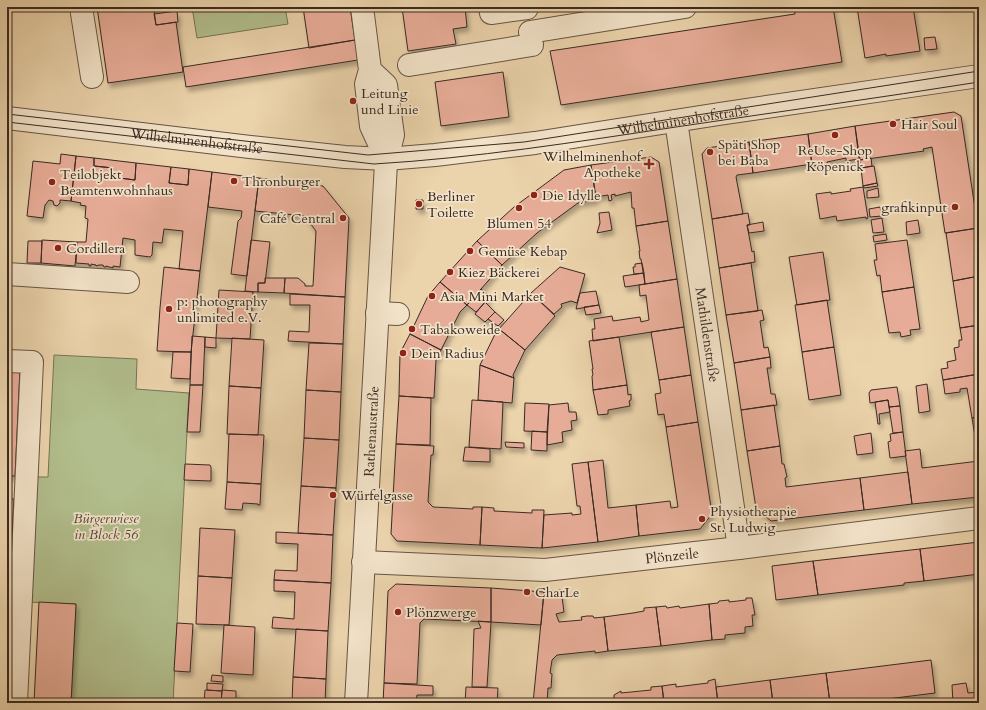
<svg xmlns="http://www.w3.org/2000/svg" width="986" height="710" viewBox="0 0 986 710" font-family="Cardo,serif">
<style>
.green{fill:#b2be8d;stroke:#767458}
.building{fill:#e7ac97;stroke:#3a2a23;filter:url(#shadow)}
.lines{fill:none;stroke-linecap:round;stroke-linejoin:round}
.minor-casing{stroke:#665445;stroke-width:24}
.minor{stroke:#f2e2c8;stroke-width:22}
.tram{stroke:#3a2a23;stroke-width:1}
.poi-dot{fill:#8f2418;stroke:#f2e2c8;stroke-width:1.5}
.labels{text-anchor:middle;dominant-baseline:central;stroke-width:3.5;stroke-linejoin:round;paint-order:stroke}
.poi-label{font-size:14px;fill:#3a2a23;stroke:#f2e2c8;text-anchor:start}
.street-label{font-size:14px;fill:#3a2a23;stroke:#f2e2c8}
.park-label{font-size:14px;font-style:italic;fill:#524838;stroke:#f2e2c8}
</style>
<defs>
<filter id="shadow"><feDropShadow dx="2.5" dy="4.5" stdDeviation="2" flood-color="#0004"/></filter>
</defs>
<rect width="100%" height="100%" fill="#ebd3ab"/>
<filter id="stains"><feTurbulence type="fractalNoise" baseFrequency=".005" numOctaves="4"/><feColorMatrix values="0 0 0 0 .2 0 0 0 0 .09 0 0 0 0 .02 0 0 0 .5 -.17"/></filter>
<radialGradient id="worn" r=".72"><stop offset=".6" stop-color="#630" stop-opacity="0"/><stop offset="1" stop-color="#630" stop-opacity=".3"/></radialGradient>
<path class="green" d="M192 7H285L288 24 197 38Z
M54 355 137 359 136 389 189 393 173 703H71L76 604 27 602 33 477H48Z"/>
<path class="building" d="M97 7H162L163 9 154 10 156 25 176 22 183 72 108 83Z
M303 7H350L355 40 309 48Z
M402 7H465L467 27 453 29 456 44 408 51Z
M794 7H833L842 62 561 105 550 51 795 14Z
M857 7H913L920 51 886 56V54L865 58Z
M177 11 178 22 156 25 154 14Z
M935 37 937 49 925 50 924 38Z
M355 40 358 60 186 87 183 67Z
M503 72 509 117 441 126 435 82Z
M954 112 961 116 978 228 945 233 932 147 923 149 924 151 860 160 855 126Z
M855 126 859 159 846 161V158L827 162V164L812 166 808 134Z
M808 134 812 164 753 173 749 142Z
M749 142 753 173 737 175 736 177 743 214 712 219 702 154 707 148Z
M61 154 76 156 71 201 60 200V203L57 206 54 205 53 201 49 200 45 205 43 218 27 216 33 161 60 164Z
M76 156 94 158V166L113 168 112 177 135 180 136 163 171 167 169 183 188 185 189 169 212 172 200 271 179 269 183 231 164 229 162 243 153 242 152 255 150 257 135 255V240L123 238 120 267 113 266V268L106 266V267H104L103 265H99L96 266V265L91 264V266H89V264L76 263 77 242H86L88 219 85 218 86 206 80 205 81 203 71 201Z
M651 157 659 162 668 221 636 226 634 208H632L631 192 615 196V194L611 195 612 200 609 201 608 195 596 197 591 165Z
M94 158 136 163 135 180 112 177 113 168 94 166Z
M871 158 872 166 861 168 860 160Z
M591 165 596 200 578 203 537 233 502 265 477 241 514 207 564 170Z
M874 166 877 183 863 186 861 168Z
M171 167 189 169 188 185 169 183Z
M212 172 259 178 247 276 231 274 238 221 241 218 242 211 208 207Z
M259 178 323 186 349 218 345 297 284 293 285 278H298L305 284V286H313L316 231 305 216 255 211Z
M877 183 878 186 864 188 863 186Z
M863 187 868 218 866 219V217L837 221 836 216 820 219 816 194 831 192V194L851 191 850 189Z
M878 188 879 197 867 198V191Z
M416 200H423V209H416Z
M880 207 882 216 870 217 869 209Z
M609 212 612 230 597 233 600 223 599 213Z
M748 213 750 225H747L752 252 754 251 755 262 719 268 712 219Z
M882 218 884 232 873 233 871 220Z
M918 220 920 233 907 235 906 222Z
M668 221 677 279 645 284 641 259H640L639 251H640L636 226Z
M763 222 764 231 749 233 747 225Z
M978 228 979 276 953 281 946 233Z
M886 234 887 240 874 242 873 236Z
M42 240 77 242 75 266 41 263Z
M251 240 270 242 265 283H258V292L245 291Z
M907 240 914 287 882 292 880 275 877 276 874 260H877L875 244Z
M28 241H42L41 263H27Z
M477 241 502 265 467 305 440 282Z
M823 252 830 300 797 305 789 257Z
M642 263 644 273 634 274 633 267H635V264Z
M751 263 758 311 726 315 719 268Z
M164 267 200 271 191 352 157 351 160 308Z
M560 267 585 274 577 303 571 301 561 304 562 307 554 314 531 293Z
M644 273 645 284 625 287 623 276Z
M979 276V325L960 328 953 281Z
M265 278H285L284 293 258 292V283H265Z
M677 279 684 327 593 341 592 329H595L594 319 612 316 613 321 640 317 641 322 649 320 646 295 640 296 639 285Z
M440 282 467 305 460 312 441 350 410 334 428 296Z
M914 287 920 329 910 330 911 335 901 337 900 332 889 333 882 292Z
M481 289 490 297 476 312 467 305Z
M219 290 253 292 250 339 216 338Z
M596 291 599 305 576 309 580 293Z
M531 293 555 316 525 350 499 329Z
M290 294 345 297 343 344 288 341 289 331 309 332 310 305H290Z
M827 300 834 347 802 352 795 305Z
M485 302 495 312 485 322 475 314Z
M599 305 601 313 586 315 584 307Z
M762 310 764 320 760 321 764 348 768 347 770 357 734 363 726 315Z
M495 312 504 320 498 326 488 319Z
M979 325V374L943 380 941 369 948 368 947 362 956 360 954 348 959 347V340H962L960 328Z
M684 327 691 375 659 380 651 332Z
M498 328 525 350 513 375 514 378 480 365Z
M410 334 441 350 436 360 434 398 399 396 400 353Z
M192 336 205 337 203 385H190Z
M205 337 216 338V348L205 347Z
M619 337 627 385 593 390 592 376 593 375 592 369H593L589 341Z
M232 338 264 340 261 388 229 386Z
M309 343 343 344 341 392 306 390Z
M834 347 841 395 809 400 802 352Z
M173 352H191L190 379 171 378Z
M770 357 771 368H767L771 394H775L777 405 741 410 734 363Z
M480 365 514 378 512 403 478 400Z
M7 367 20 368 15 476H7Z
M979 374V417L972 418 967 388 960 389V392L945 394 943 380Z
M691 375 698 422 666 427 664 414 658 415 655 394 661 393 659 380Z
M927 384 930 411 919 413 916 386Z
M190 385H203L200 432H187Z
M627 385 628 395 631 394V400L629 401 630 406 608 410V414L598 415 593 390Z
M229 386 261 388 258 435 227 434Z
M897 387 900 406 889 407 888 400 870 403 869 393 871 390Z
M306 390 341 392 339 440 304 438Z
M399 396 431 398 430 445 396 444Z
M472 400 503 402 501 449 469 447Z
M888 400 890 412 879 414 880 424H878L875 402Z
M525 403 549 404 547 432 524 431Z
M568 403 569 412H576L577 420 571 421 572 430 562 432 563 442 547 445 549 405Z
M774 405 780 446 747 451 741 410Z
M900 406 903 432 893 433 889 407Z
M979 417V461L972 418Z
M698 422 712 514 700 529 639 536 636 505 670 501 671 508 678 507 666 427Z
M532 431 547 432V451L531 450Z
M903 432 906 456 890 458 888 442 891 441 890 434Z
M871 433 873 453 857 455 854 436Z
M229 434 264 435 261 484 227 482Z
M304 438 339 440 336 488 301 486Z
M505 442 524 443V448L506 447Z
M396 444 434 446 433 455H431L428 502 433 507 473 509V507H482L480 545 397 541 391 534Z
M780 446 782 464H784L787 477 785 478 786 487 860 478 864 510 771 521 756 508 747 451Z
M465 447 490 449V462L463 461Z
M920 449 922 468 979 461V497L912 504 905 451Z
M603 460 608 508 636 505 639 536 598 542 588 462Z
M588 462 598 542 542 548 544 515 572 513V515L581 514 580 506H577L572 464Z
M185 464 210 465 211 467V481L184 480Z
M908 472 912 504 864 510 860 478Z
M227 482 261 484 260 505H258V504L243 503 242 510 225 509Z
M301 486 336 488 333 535 298 533Z
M7 499H14L7 634Z
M482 507 494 508V511L532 513V510H544L542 548 480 545Z
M200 528 235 530 232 578 198 576Z
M276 532 333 535 331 583 274 580 275 570 297 571 298 544 276 543Z
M979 542V574L924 581 920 549Z
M920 549 924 581 904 583V585L818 595 813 561Z
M813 561 818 595 776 600 772 566Z
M198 576 232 578 229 625 196 624Z
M274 580 331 583 328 631 272 628 273 617 294 619 295 592 274 591Z
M396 584 491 588V622L424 619 420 623 417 684 384 683 388 591Z
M491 588 544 592 541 625 491 622Z
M561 590 564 612 556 614 559 622 582 620 581 617 587 616H593L594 618 604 617 608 651 595 653V651L557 655 552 660 550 673 552 674 551 688H548L547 703H533L544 592Z
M746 598H752L755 615H752L753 626 745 627V633L725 635V639L712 640 709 604 718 603 719 601 729 600V602L746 600Z
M39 602 76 604 71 703H34Z
M709 604 712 640 661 646 656 607 666 606 667 608 679 606 680 608Z
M656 607 661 646 608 651 604 617 633 613 644 611V608Z
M478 621 491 622 487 687H472L474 629 481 628Z
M177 623 193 624 190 672 174 671Z
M224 625 255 627 253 675 221 673Z
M296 629 328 631 326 679 293 677Z
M931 660 935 693 855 703H830L826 673Z
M826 673 830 703H773L770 680Z
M212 675 223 676V682L211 681Z
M293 677 326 679 325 703H292Z
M715 679 718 703H664L662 686 676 684V687L708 683V681Z
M770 680 773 703H718L716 687Z
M207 683 223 684 222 691 207 690Z
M384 683 433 686V695H417L416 703H383Z
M966 683 968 693 979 692V703H953L952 685Z
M662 686 664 703H614V695L621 691V693L651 690V687Z
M466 687 498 688 497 703H465Z
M205 690 222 691 221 703H204Z
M222 690 236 691V703H221Z
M614 700V703H586Z"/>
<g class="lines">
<g class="minor-casing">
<g id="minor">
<path d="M81 7 92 77"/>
<path d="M362 7 370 70 366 84 371 126 386 159"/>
<path d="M490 7 491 13 527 8"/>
<path d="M530 32 685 7"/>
<path d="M409 65 532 45"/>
<path id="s1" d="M7 118 250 147 345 157 386 159 435 155 535 143 719 114 979 76"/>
<path id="s2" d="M676 121 739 548"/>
<path d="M7 274 128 282"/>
<path d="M377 313 398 314"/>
<path d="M7 361 32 362 16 703"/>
<path id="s3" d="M363 562 545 570 739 548 979 518"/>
<path id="s4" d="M356 703 386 163 393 135 386 85 370 70"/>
</g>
</g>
<use href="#minor" class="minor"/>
<path class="tram" d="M7 114 368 155 524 142 979 71
M7 122 374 164C475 158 576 142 676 127 777 112 878 98 979 82"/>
</g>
<g class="poi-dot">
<circle cx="353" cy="101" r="4"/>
<circle cx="893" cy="124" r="4"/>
<circle cx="835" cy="135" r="4"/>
<circle cx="710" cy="152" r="4"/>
<path d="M647 158h4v4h4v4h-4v4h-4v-4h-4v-4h4z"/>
<circle cx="234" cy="181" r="4"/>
<circle cx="52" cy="182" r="4"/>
<circle cx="534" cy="195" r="4"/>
<circle cx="419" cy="204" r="4"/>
<circle cx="955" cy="207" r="4"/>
<circle cx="519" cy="208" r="4"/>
<circle cx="343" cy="218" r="4"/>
<circle cx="58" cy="248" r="4"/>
<circle cx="470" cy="251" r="4"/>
<circle cx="450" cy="272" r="4"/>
<circle cx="432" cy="296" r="4"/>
<circle cx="169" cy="309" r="4"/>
<circle cx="412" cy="329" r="4"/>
<circle cx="403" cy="353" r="4"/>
<circle cx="333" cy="495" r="4"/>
<circle cx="702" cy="519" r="4"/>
<circle cx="527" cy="592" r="4"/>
<circle cx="398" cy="612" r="4"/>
</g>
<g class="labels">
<g class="poi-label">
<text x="361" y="93">Leitung<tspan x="361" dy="16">und Linie</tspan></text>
<text x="901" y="124">Hair Soul</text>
<text x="718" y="144">Späti Shop<tspan x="718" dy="16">bei Baba</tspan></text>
<text x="835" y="150" text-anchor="middle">ReUse-Shop<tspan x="835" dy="16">Köpenick</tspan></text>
<text x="641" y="156" text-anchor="end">Wilhelminenhof<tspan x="641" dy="16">Apotheke</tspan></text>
<text x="60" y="174">Teilobjekt<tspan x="60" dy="16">Beamtenwohnhaus</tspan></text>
<text x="242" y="181">Thronburger</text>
<text x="542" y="195">Die Idylle</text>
<text x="427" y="196">Berliner<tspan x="427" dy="16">Toilette</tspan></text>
<text x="947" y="207" text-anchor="end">grafikinput</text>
<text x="335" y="218" text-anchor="end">Café Central</text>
<text x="519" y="223" text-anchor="middle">Blumen 54</text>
<text x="66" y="248">Cordillera</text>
<text x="478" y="251">Gemüse Kebap</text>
<text x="458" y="272">Kiez Bäckerei</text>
<text x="440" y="296">Asia Mini Market</text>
<text x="177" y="301">p: photography<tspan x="177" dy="16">unlimited e.V.</tspan></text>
<text x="420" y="329">Tabakoweide</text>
<text x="411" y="353">Dein Radius</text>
<text x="341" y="495">Würfelgasse</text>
<text x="710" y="511">Physiotherapie<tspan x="710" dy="16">St. Ludwig</tspan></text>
<text x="535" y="592">CharLe</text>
<text x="406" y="612">Plönzwerge</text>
</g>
<g class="street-label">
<text stroke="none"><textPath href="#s1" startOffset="681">Wilhelminenhofstraße</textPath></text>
<text stroke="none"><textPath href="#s1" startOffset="191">Wilhelminenhofstraße</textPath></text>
<text stroke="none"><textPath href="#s2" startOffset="216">Mathildenstraße</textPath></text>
<text stroke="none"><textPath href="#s4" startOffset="272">Rathenaustraße</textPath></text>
<text stroke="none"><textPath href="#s3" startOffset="310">Plönzeile</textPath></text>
</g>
<g class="park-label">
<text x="106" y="518">Bürgerwiese<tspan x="106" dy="16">in Block 56</tspan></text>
</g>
</g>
<rect width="986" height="710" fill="none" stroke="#ebd3ab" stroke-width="24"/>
<rect x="8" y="8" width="970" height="694" fill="none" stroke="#3a2a23" stroke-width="2"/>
<rect x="12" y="12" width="962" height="686" fill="none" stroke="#3a2a23"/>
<rect width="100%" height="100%" filter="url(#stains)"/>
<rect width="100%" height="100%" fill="url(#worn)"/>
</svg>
